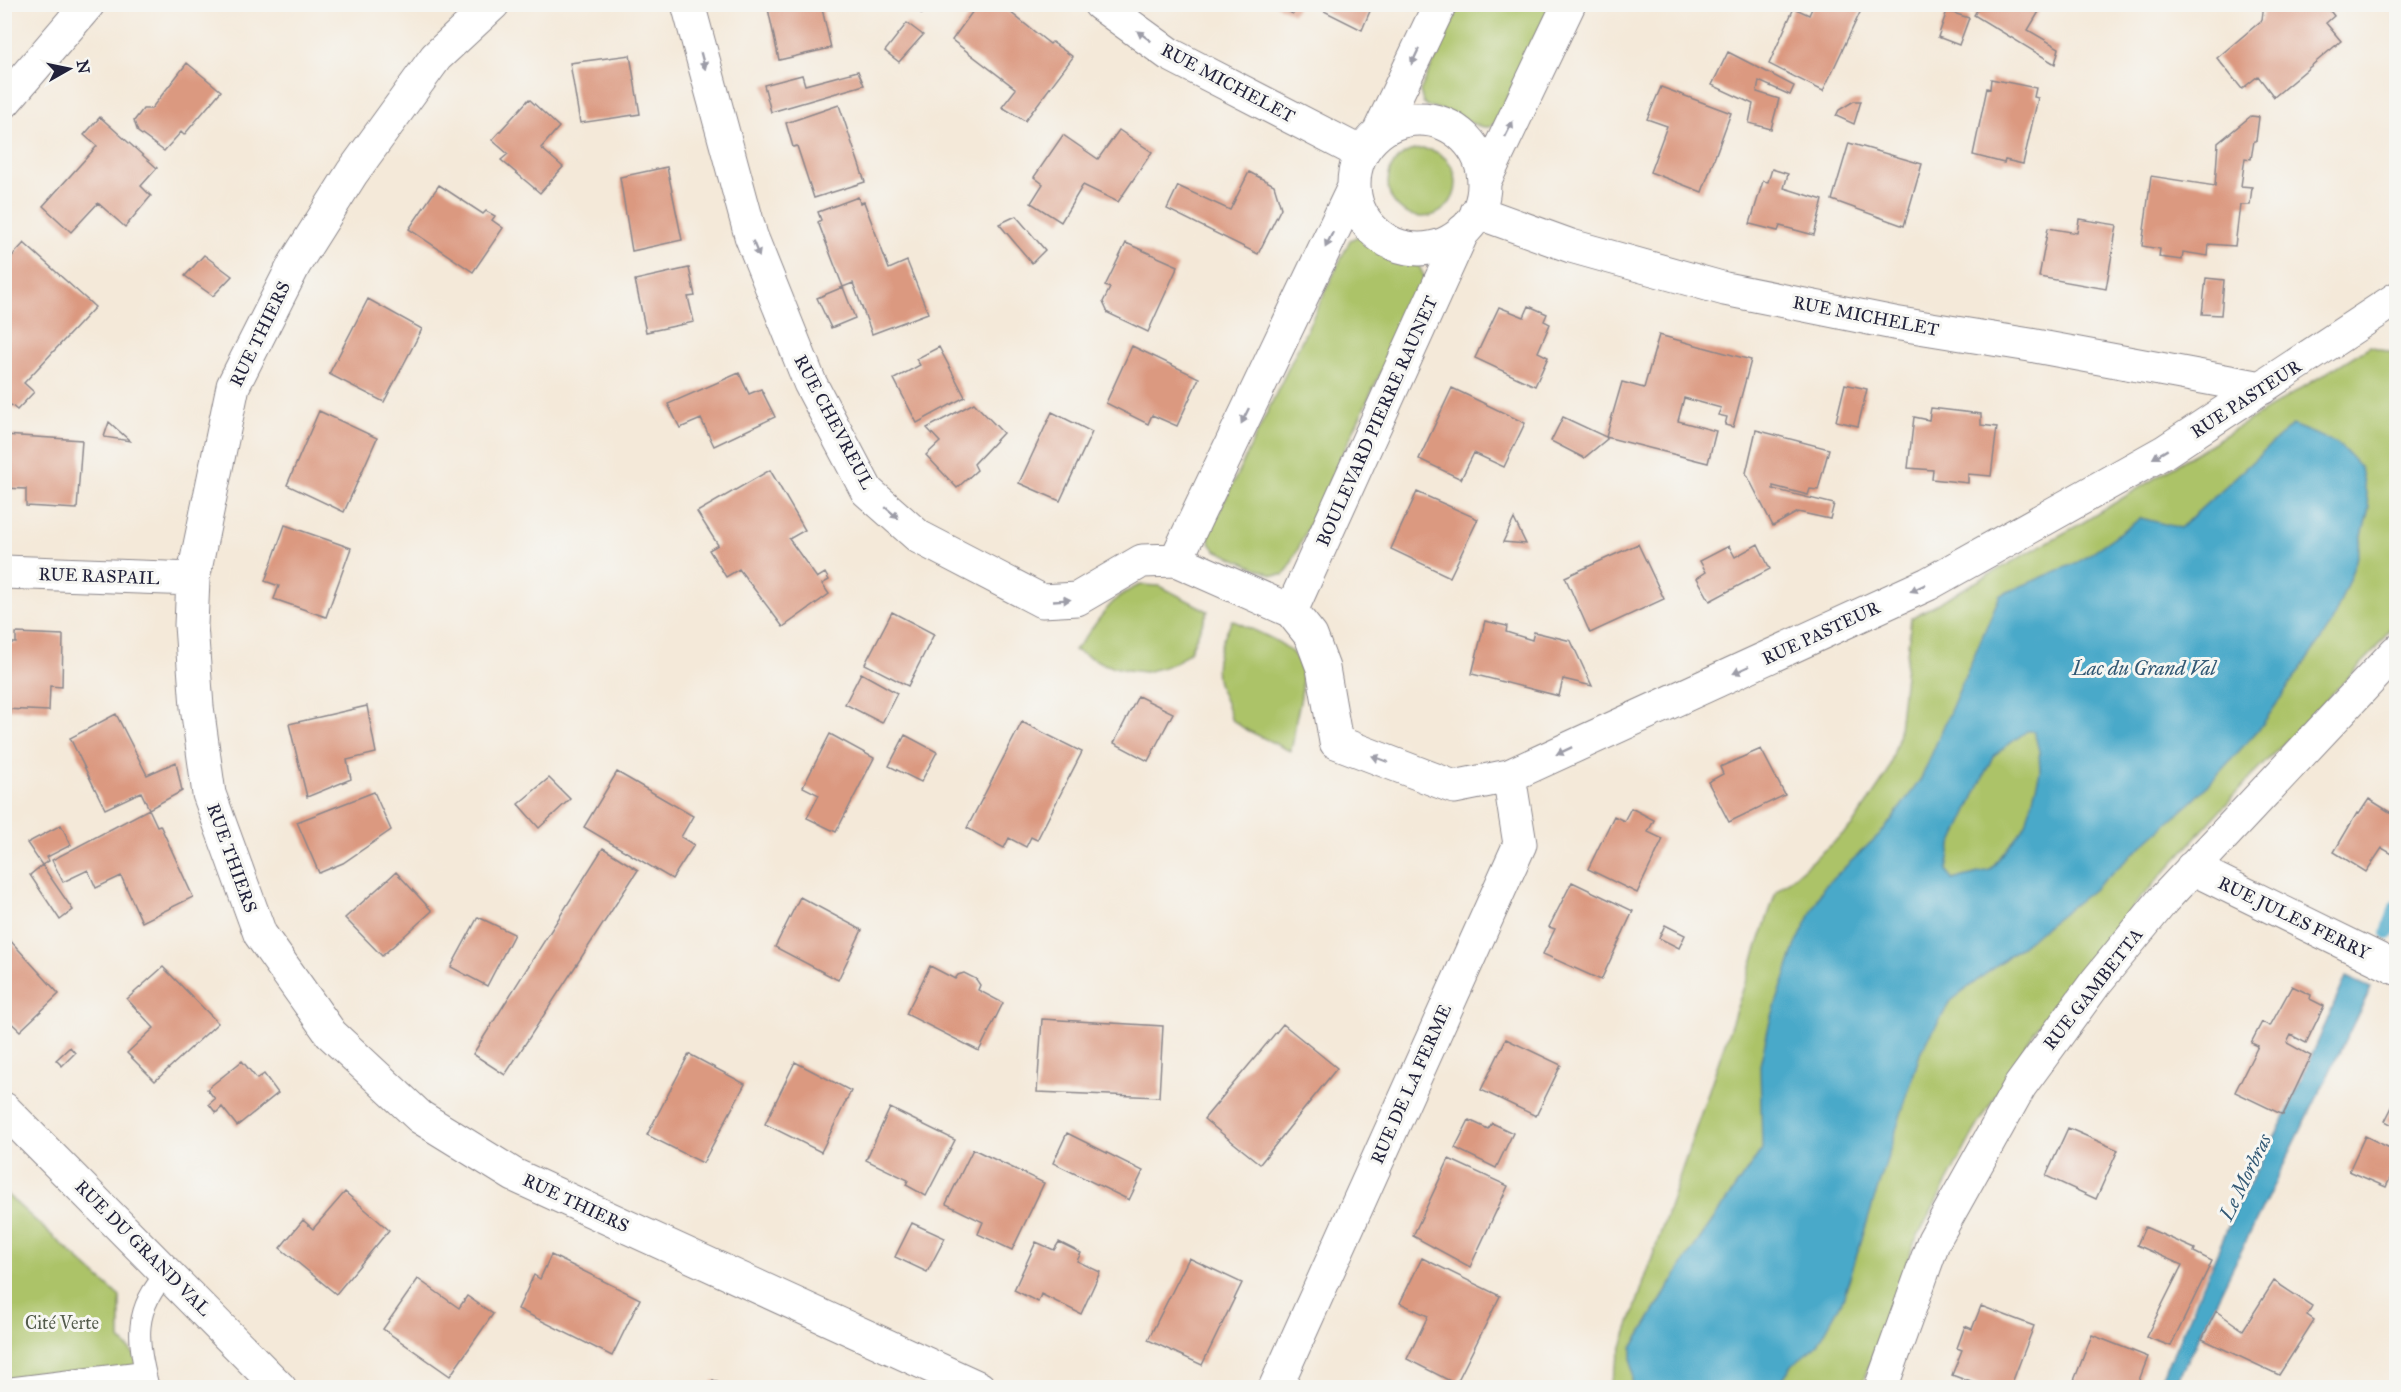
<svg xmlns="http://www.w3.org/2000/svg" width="2401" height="1392" viewBox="0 0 2401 1392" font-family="'IM FELL Great Primer',serif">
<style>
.green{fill:#acc368;stroke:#677252;stroke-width:1.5}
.water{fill:#4aa9c9;stroke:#366682;stroke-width:1.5;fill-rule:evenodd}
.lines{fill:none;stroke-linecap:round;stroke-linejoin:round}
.stream{stroke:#4aa9c9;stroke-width:14}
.building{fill:#db9980}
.service-casing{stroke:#8b868a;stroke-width:22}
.minor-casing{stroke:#8b868a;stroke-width:35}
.tertiary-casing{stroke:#8b868a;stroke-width:35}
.service{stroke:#fff;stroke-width:20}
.minor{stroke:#fff;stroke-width:33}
.tertiary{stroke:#fff;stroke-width:33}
.oneway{fill:#9c9ca7}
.labels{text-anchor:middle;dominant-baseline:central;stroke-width:6;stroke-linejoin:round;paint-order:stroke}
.street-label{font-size:18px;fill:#22223b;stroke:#f6f6f2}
.park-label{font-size:18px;fill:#525a4b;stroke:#f6f6f2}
.water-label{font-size:20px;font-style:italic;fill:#325874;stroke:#f6f6f2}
</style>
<rect width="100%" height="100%" fill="#f6f6f2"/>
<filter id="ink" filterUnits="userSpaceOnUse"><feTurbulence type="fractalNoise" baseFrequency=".0167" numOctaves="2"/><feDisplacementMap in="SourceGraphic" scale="12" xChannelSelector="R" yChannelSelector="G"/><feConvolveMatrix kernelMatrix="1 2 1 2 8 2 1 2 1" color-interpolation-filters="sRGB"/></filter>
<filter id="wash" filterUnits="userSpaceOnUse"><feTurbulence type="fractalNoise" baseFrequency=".008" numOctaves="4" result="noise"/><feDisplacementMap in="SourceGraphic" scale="24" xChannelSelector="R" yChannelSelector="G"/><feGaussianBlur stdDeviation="1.35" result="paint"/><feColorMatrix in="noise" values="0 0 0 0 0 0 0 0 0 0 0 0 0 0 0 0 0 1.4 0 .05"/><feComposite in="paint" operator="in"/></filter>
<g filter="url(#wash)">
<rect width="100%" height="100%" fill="#f4e9d9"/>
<path class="green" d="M1460 5H1551L1496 122 1490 127C1471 128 1449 109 1427 106L1423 102 1420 91Z
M1388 183a34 34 0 1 1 68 0a34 34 0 1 1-68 0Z
M1356 237H1363L1419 266 1425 278 1289 568 1283 575H1272L1215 550 1210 543 1208 535 1350 240Z
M2370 346 2393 353 2396 359V620L2374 651 2250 778 2129 911 2037 1027 1975 1130 1914 1243 1861 1387 1608 1388 1776 892 1852 826 1887 774 1898 739 1911 618 2082 523Z
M1141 585 1160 586 1208 611 1190 651 1178 661 1164 667 1145 672 1127 670 1106 665 1074 650C1099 625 1106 597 1141 585Z
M1232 620C1285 646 1315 647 1297 715 1294 725 1295 743 1290 751L1245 729 1231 719C1228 704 1222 696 1218 683 1212 660 1222 640 1232 620Z
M4 1192 120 1297V1339L163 1387H5Z"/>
<path class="water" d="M2292 425 2337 443 2349 455 2361 468 2369 508 2355 564 2331 625 2260 728 2196 798 2094 889 1951 1001 1921 1051 1843 1299 1818 1344 1793 1364 1777 1387H1632V1348L1686 1259 1762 1149 1760 1065 1769 1025 1795 947 1823 888 1884 830 1921 779 2000 595 2078 562 2141 518 2180 528ZM2027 731H2034L2039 751 2040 772 2026 824 1990 870 1952 880 1947 870 1951 847 1993 756Z
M2346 977 2371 988 2174 1387H2155L2172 1357 2236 1209 2286 1115Z"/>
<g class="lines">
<path class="stream" d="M2388 933 2396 907"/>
</g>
<g id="blocks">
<path class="building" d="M767 4H821L831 48 779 60Z
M910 4H929L922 14Z
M978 4H1000L1050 44 1052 42 1073 57 1025 121 1002 107 1016 89 952 40Z
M1274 4H1299L1293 14Z
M1325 4H1373L1362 30 1322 10Z
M1814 4H1864L1823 91 1769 64 1794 8 1809 15Z
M1981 4 1992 8 1994 4H2031L2040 10 2028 30 2059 48 2055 64 1974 15Z
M2264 4H2325L2334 16 2326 23 2341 41 2274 97 2258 76 2242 89 2217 58 2262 20Z
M1947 11 1969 18 1959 45 1938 37Z
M907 23 923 35 899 62 885 51Z
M1728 52 1794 86 1790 95 1759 81 1757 92 1779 99 1771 129 1749 123 1753 104 1712 85Z
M630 55 640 114 580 123 570 63Z
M187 63 221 91 184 135 181 132 164 151 138 132 134 121 143 109H151Z
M858 71 864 85 771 112 764 85 802 75 805 85Z
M1991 79 2036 88 2034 97 2038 98 2023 164 2005 160 2004 163 1973 155 1987 88 1990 89Z
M1661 87 1731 113 1702 192 1650 172 1667 126 1647 119Z
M529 99 559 127 541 148 563 167 540 193 501 160 508 154 492 140Z
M1854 101H1861L1854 124 1836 116 1839 110Z
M839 105 865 182 814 198 797 146 793 147 786 123Z
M2251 116 2259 117 2256 141H2254L2251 159 2245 158 2241 186 2252 187 2250 205H2240L2235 246 2209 244 2208 256 2183 252 2182 260 2159 257 2160 249 2142 246 2151 176 2215 186 2218 143Z
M100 117 157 168 141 186 151 196 125 227 98 203 71 232 43 206 97 146 84 135Z
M1119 130 1152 152 1118 202 1083 185 1061 222 1031 203 1043 184 1034 177 1063 135 1098 159Z
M1849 143 1922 164 1904 226 1832 200Z
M667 167 682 240 632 251 620 177Z
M1772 169 1788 174 1784 188 1823 200 1814 235 1780 226 1778 231 1750 224 1763 181 1768 182Z
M1249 172 1274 185 1281 208 1258 254 1167 209 1178 186 1230 210Z
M439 185 483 214 486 211 495 216 492 220 503 228 473 272 409 229Z
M858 197 860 203 864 202 889 269 907 261 928 313 872 334 853 283 843 287 818 222 821 220 818 212Z
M1016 216 1045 250 1032 263 999 224Z
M2079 219 2117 225 2106 289 2039 277 2048 228 2077 233Z
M24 243 95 307 24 383 34 392 17 410 11 405 5 412V264Z
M1126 243 1178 266 1148 332 1108 313 1103 302 1110 288 1105 286Z
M204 255 232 276 213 296 185 276Z
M689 268 695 296 688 297 694 322 646 332 635 280Z
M2206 278 2224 280 2221 315 2202 314Z
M843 287 855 318 831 328 817 298Z
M368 299 422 329 384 402 329 374Z
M1529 306 1547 314 1544 321 1550 324 1538 352 1548 357 1535 386 1475 358 1499 307 1524 317Z
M1659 335 1751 360 1733 427 1725 425 1727 417 1718 415 1721 408 1684 398 1678 421 1716 431 1708 463 1606 437 1622 382 1644 388Z
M1132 346 1199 378 1177 426 1152 415 1148 424 1106 403Z
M939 347 965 397 917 423 894 379 920 365 916 359Z
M739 373 749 394 761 389 775 417 714 446 701 419 680 428 668 404Z
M1845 384 1867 389 1858 426 1836 421Z
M1452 388 1525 423 1504 467 1474 453 1461 479 1419 459Z
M974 403 1003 433 974 464 977 470 957 488 926 455 940 442 927 428Z
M1931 408 1981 414V425L1997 427 1991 476 1968 474V483L1932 479 1933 470 1908 468 1914 417 1929 420Z
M319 411 377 438 344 512 287 485Z
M1052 412 1092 432 1060 501 1019 483Z
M1563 417 1606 437 1607 439 1584 458 1551 441Z
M109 422 130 441 104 437Z
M1756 430 1829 449 1818 490 1810 489 1808 495 1773 486V489L1834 504 1830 519 1798 512 1773 526 1746 473Z
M4 435 82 440 77 509 26 506V489L4 488Z
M770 470 805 530 789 539 817 578 825 573 829 580 822 584 829 594 783 627 739 569 726 577 709 550 718 545 697 512Z
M1417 492 1478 519 1450 577 1391 549Z
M1514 519 1526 544 1503 542Z
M285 525 351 548 326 617 274 599 279 586 265 581Z
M1638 544 1664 599 1590 633 1565 577Z
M1758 544 1770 569 1710 601 1697 578 1706 572 1700 561 1729 546 1735 557Z
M892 612 934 634 908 686 865 664Z
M1485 621 1507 626 1506 632 1532 640 1534 632 1571 641 1592 686 1563 679 1559 696 1472 674Z
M16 633 63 635 62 687 50 686 49 711 4 709V643H16Z
M861 673 897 693 882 723 845 704Z
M1138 696 1173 713 1148 761 1114 743Z
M367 706 376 753 347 760 351 779 307 797 289 724Z
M116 714 147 775 176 762 182 791 149 809 141 792 105 809 70 738Z
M1022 722 1082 752 1037 840 1031 837 1026 847 1009 838 1004 848 967 828Z
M830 734 874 758 836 832 807 818 819 795 803 787Z
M905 735 937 752 921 782 889 766Z
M1761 749 1785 795 1729 822 1708 782 1723 774 1720 767Z
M617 772 693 816 681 837 694 845 672 879 584 827Z
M549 778 570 799 539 828 518 804Z
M374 792 391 830 343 863 319 873 297 822Z
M2369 799 2396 816V851L2394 855 2382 848 2366 872 2334 852 2357 813 2359 814Z
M1631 808 1654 820 1648 832 1663 839 1637 893 1588 869 1614 816 1624 821Z
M149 809 157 826 160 825 193 897 142 922 121 876 96 888 88 870 63 882 52 860Z
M61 825 71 845 47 857 49 861 42 865 73 910 60 920 30 875 42 865 27 843Z
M603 848 638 870 505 1075 473 1054Z
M396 872 432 911 382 956 345 918Z
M1572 882 1633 911 1601 980 1543 954 1555 929 1549 927Z
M800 897 862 930 838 980 775 947Z
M478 917 514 934 487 986 451 967Z
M1665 925 1685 935 1679 948 1659 938Z
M8 938 59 994 20 1031 4 1016V941Z
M930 966 955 979 958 975 964 973 976 979 980 985 978 990 1003 1003 979 1051 906 1014Z
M163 967 218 1023 155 1081 127 1053 154 1028 127 999Z
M2292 986 2311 995 2310 999 2324 1006 2306 1043 2291 1035 2287 1043 2311 1056 2283 1115 2235 1092 2258 1046 2251 1043 2262 1022 2270 1026Z
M1042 1019 1163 1026 1159 1097 1037 1092Z
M1283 1024 1337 1068 1260 1164 1204 1119Z
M1506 1039 1561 1065 1536 1116 1481 1090Z
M70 1047 75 1053 62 1066 56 1060Z
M689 1054 745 1084 703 1163 647 1135Z
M242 1061 257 1079 264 1074 278 1093 237 1126 222 1107 216 1113 209 1104 215 1099 207 1089Z
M795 1062 851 1091 821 1152 765 1124Z
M2396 1099V1127L2385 1121Z
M890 1108 955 1140 926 1196 906 1185 908 1180 866 1160Z
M1469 1120 1488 1129 1492 1123 1513 1133 1496 1168 1455 1148Z
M2068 1128 2118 1150 2096 1199 2046 1176Z
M1067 1133 1143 1171 1129 1200 1053 1163Z
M2365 1136 2396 1151V1165L2386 1187 2349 1171Z
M973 1149 1044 1183 1012 1250 978 1234 983 1222 946 1204Z
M1449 1159 1508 1186 1470 1267 1413 1236Z
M345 1192 389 1230 336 1294 280 1248 303 1220 313 1229Z
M912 1223 945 1238 927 1272 895 1257Z
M2145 1227 2195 1249 2194 1252 2212 1261 2171 1346 2146 1337 2182 1265 2137 1245Z
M1036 1242 1054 1250 1059 1242 1081 1253 1077 1261 1100 1272 1081 1314 1041 1294 1038 1302 1014 1290Z
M551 1255 640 1299 612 1356 518 1309 534 1275 540 1279Z
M1189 1258 1242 1283 1202 1365 1148 1340Z
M1422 1258 1500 1296 1456 1384 1407 1359 1428 1316 1400 1303Z
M418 1279 459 1308 467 1296 493 1314 450 1376 383 1329Z
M2274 1281 2312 1306 2307 1315 2314 1320 2279 1375 2202 1339 2216 1311 2243 1330Z
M1981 1306 2034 1326 2010 1388H1987L1952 1375 1962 1350 1957 1348 1965 1326 1972 1329Z
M2092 1335 2148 1357 2136 1388H2071Z
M713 1380 729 1388H709Z"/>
</g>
</g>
<g filter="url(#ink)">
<use href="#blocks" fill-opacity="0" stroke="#8b868a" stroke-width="1.5"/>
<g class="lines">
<g class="service-casing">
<path id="service" d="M7 1388 144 1371
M149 1388C137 1341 132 1309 168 1272"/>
</g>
<g class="minor-casing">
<path id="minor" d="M493 4 436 57 352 173 294 265 233 386 193 579 191 625 197 707 209 794 260 934 331 1034 420 1117 514 1175 979 1388
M688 4 751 236 810 383 867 491 919 537 1042 601 1077 599 1142 561 1176 560 1291 611 1311 636 1323 668 1336 742 1454 787 1509 776 1928 584 2164 452 2396 299
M1100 4 1169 54 1361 153
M1354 184a65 65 0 1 1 130 0a65 65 0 1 1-130 0Z
M1379 132 1440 4
M1484 182 1569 4
M1477 212 1571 246 1725 289 1894 323 2030 345 2262 388
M1176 560 1354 187
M4 572 193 579
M1291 611 1463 231
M2192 868 2396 968
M4 1109 280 1388
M1275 1388 1520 844 1509 776
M1881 1388 1934 1240 2020 1086 2096 982 2163 900 2396 652"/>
</g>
<g class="tertiary-casing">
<path id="tertiary" d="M4 102 88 4"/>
</g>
<use href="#service" class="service"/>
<use href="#minor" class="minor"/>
<use href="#tertiary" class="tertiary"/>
</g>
<defs><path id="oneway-solid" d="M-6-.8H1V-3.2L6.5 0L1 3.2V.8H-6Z" transform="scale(1.5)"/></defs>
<g class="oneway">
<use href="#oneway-solid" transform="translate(1144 36) rotate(-144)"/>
<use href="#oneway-solid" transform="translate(1415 57) rotate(115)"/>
<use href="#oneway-solid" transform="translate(703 61) rotate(75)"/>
<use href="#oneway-solid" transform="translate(1509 129) rotate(-64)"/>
<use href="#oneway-solid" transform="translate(1329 240) rotate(116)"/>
<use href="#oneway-solid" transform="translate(756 249) rotate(68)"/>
<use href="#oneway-solid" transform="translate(1245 416) rotate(116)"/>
<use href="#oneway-solid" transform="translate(2160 454) rotate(149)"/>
<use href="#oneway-solid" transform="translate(892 513) rotate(41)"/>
<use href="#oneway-solid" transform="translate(1918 588) rotate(155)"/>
<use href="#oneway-solid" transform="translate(1062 600) rotate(-3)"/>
<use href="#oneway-solid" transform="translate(1741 670) rotate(155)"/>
<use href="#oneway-solid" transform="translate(1564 751) rotate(155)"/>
<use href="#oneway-solid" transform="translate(1380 759) rotate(-159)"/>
</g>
</g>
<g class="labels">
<g class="street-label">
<text transform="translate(1228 83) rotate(28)">RUE MICHELET</text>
<text transform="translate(1866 316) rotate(11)">RUE MICHELET</text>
<text transform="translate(260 334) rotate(-64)">RUE THIERS</text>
<text transform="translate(2246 399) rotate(-33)">RUE PASTEUR</text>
<text transform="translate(1377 421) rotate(-66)">BOULEVARD PIERRE RAUNET</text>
<text transform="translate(834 422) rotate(62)">RUE CHEVREUL</text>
<text transform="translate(99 576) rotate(2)">RUE RASPAIL</text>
<text transform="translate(1821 633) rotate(-25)">RUE PASTEUR</text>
<text transform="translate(232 858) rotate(70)">RUE THIERS</text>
<text transform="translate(2294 918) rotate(26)">RUE JULES FERRY</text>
<text transform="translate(2093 989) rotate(-52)">RUE GAMBETTA</text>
<text transform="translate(1411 1084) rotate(-66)">RUE DE LA FERME</text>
<text transform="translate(576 1203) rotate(25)">RUE THIERS</text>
<text transform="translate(143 1248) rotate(45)">RUE DU GRAND VAL</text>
</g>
<g class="park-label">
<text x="62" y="1323">Cité Verte</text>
</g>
<g class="water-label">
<text x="2144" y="668">Lac du Grand Val</text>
<text transform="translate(2245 1177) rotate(-64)">Le Morbras</text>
</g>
</g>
<rect width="2401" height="1392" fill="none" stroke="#f6f6f2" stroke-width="24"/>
<g transform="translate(69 69) rotate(81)" stroke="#f6f6f2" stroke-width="4.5" paint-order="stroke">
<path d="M0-4.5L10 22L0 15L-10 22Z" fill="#22223b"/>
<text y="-9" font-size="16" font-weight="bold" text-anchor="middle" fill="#22223b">N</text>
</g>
</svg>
